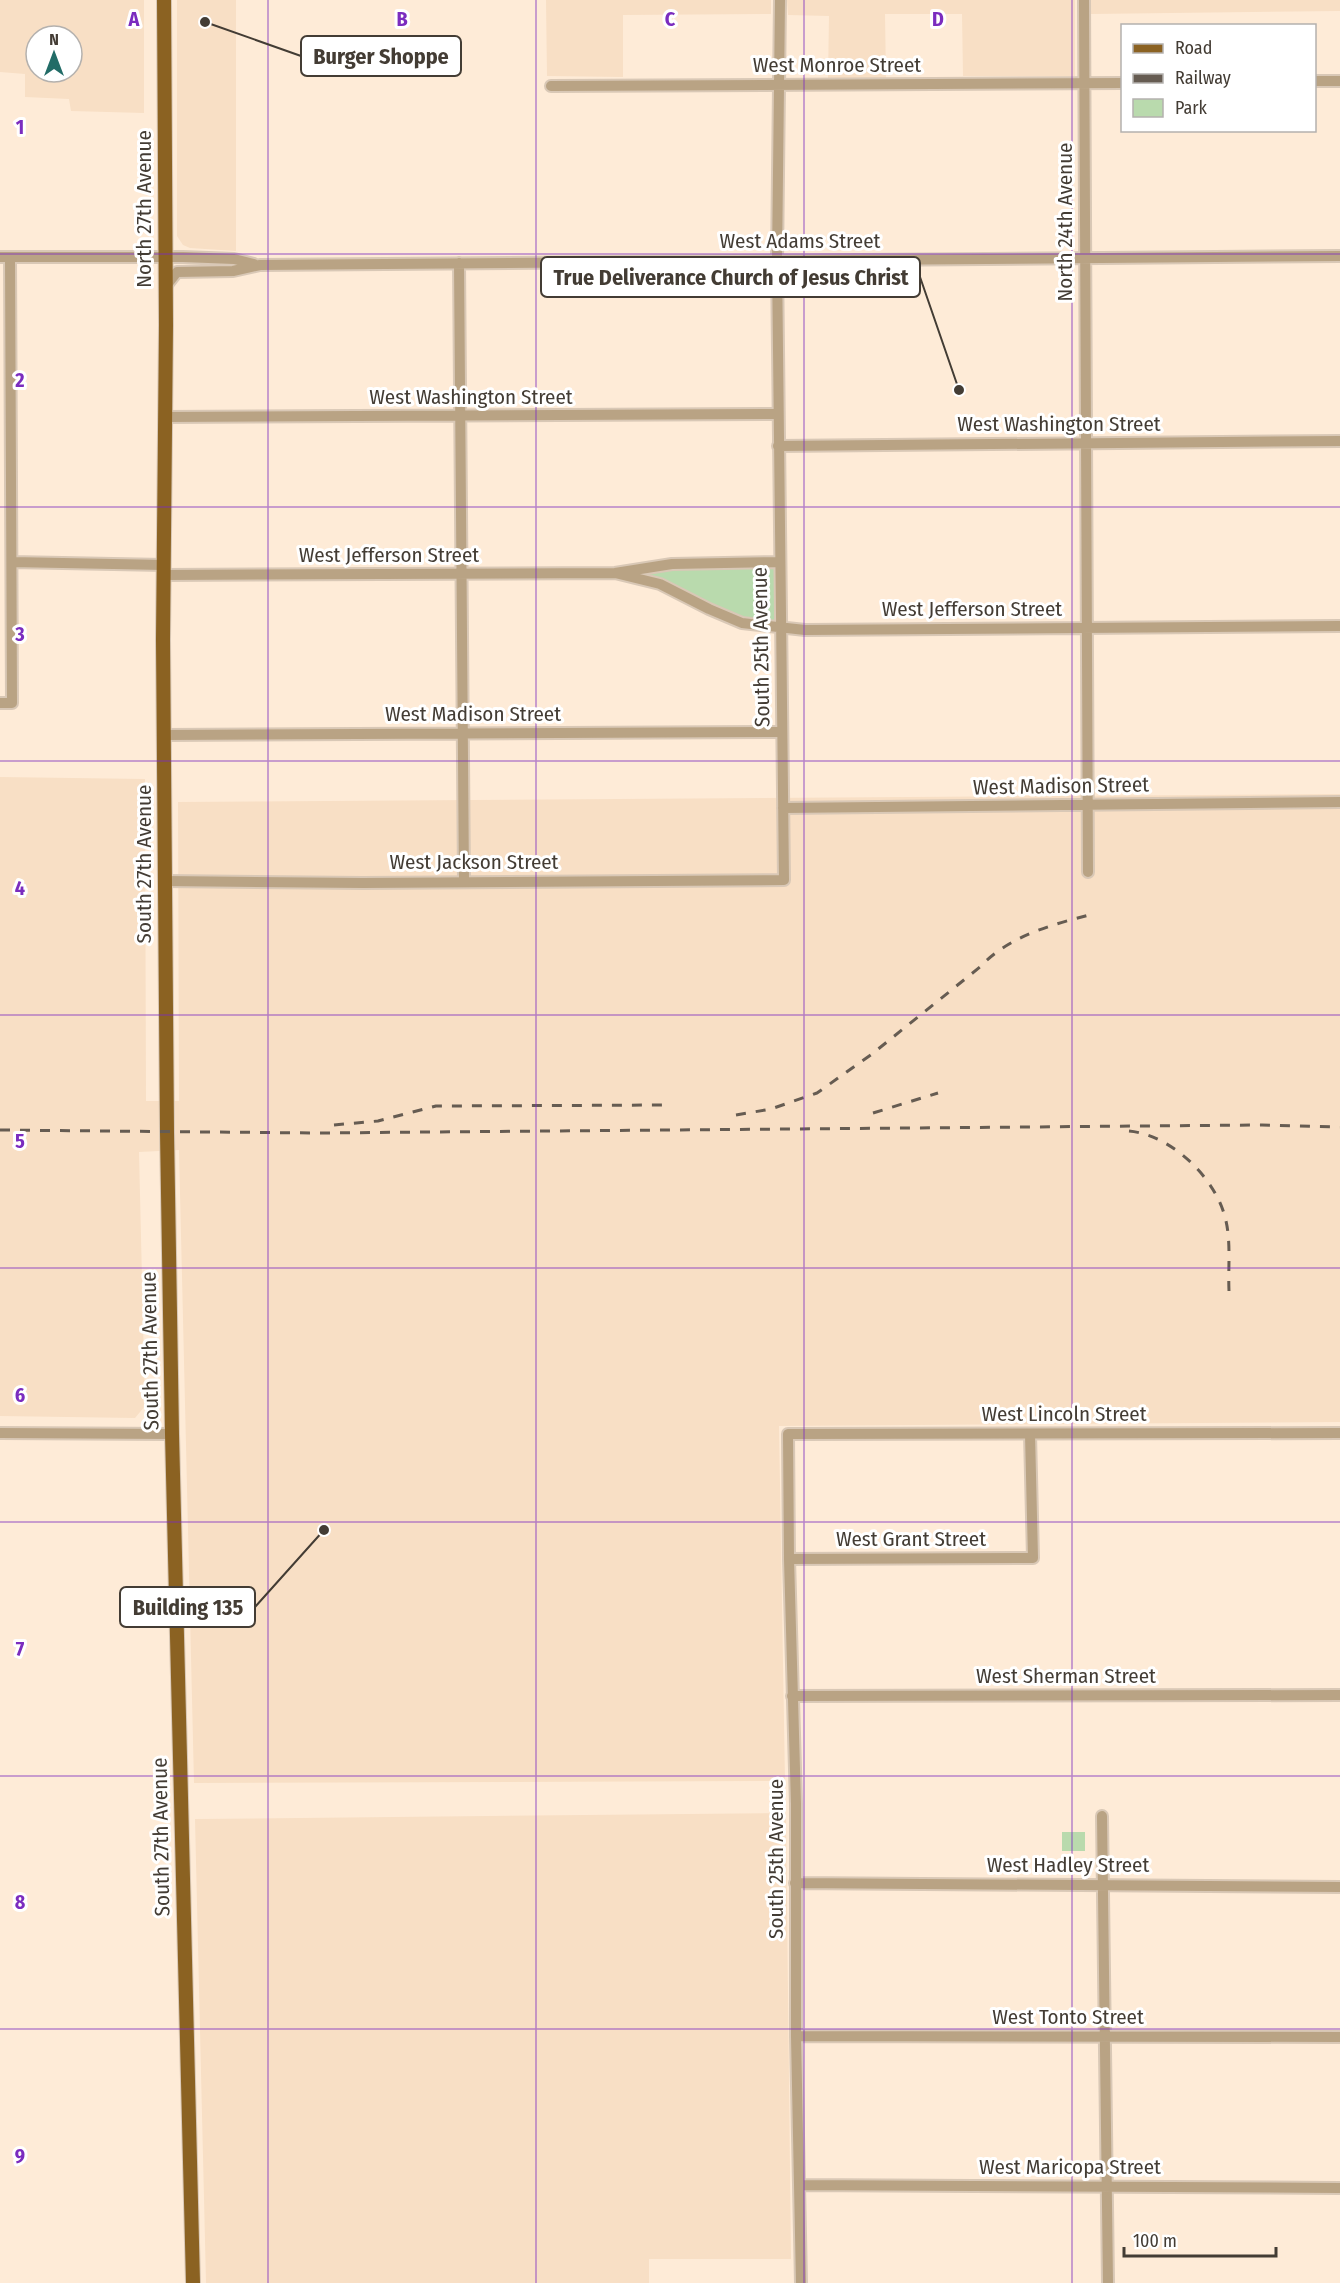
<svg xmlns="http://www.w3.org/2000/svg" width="1340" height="2283" viewBox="0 0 1340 2283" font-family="'Fira Sans Condensed',sans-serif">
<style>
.built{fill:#f8dfc5;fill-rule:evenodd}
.green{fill:#b9daad}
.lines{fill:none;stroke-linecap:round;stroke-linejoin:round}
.minor-casing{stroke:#d9c8b6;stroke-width:14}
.major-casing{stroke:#d9c8b6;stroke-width:16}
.minor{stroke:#b9a384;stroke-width:10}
.major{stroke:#8b6222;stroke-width:14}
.rail{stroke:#665c52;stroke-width:3;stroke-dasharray:10 10;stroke-linecap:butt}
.grid{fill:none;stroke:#7b2cbf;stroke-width:1.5;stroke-opacity:0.55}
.labels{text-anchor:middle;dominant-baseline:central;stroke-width:6;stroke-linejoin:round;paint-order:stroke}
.street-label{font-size:21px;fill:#433c34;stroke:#fff}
.grid-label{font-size:20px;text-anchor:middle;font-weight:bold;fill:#7b2cbf;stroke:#fff;stroke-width:6;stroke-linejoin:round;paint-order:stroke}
.leader{fill:none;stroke:#433c34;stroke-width:2}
.callout-dot{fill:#433c34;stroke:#fff;stroke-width:2}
.callout{fill:#fff;stroke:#433c34;stroke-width:2}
.callout-label{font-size:22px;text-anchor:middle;font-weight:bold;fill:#433c34}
</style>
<rect width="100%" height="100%" fill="#feebd7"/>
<path class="built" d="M0 0H144V113L71 111 69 99 25 97V74L0 72ZM36 36H72V72H36Z
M177 0H236V251L190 248 183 245 177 236Z
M546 0H771V14L623 15V77L547 76Z
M787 0H1075V76H963L962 14H885L886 78H828L829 16 788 15Z
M1091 0H1340V11L1091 14Z
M0 777 145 779 146 1101H179L178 802 1340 794V1422L779 1426 785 1781 194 1783 179 1150 139 1152 145 1406 135 1418 0 1416Z
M786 1813 791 2259H649V2283H206L195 1819Z"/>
<path class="green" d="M779 562 781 628 758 626 615 573 650 569Z
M1062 1832H1085V1851H1062Z"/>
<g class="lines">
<g class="minor-casing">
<path id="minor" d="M1084 0 1088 872
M1314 81H1340
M551 86 1122 83
M0 257H183L234 259 254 264
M459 263 464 882
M166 286 177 272 233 271 260 265 1340 256
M165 417 777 414
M778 446 1340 441
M12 562 164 565
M615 573 660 584 709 609 742 623 805 630 1340 626
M164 575 615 573 672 564 779 562
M0 703H12L10 257
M165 735 782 732
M783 808 1340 802
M165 881 363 883 784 880 777 261 780 0
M0 1433 172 1434
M789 1559 1033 1558 1030 1434
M792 1696 1340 1695
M1102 1816 1108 2283
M795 1883 1340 1887
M796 2036 1340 2037
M799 2185 1340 2188
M801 2283 796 2036V1804L789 1559 788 1434 1340 1433"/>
</g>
<g class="major-casing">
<path id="major" d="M164 0 166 325 163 640 167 1132 172 1434 193 2283"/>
</g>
<use href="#minor" class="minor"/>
<use href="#major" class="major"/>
<path class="rail" d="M873 1113 938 1093
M736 1115 771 1109 817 1093 872 1054 980 967C1009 936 1051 925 1089 915
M334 1125 378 1121 436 1106 671 1105
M0 1130 316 1133 1262 1125 1340 1127
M1129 1131C1172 1135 1217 1179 1226 1221 1231 1243 1228 1269 1229 1291"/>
</g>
<path class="grid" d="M268 0V2283M536 0V2283M804 0V2283M1072 0V2283M0 254H1340M0 507H1340M0 761H1340M0 1015H1340M0 1268H1340M0 1522H1340M0 1776H1340M0 2029H1340"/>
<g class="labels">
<g class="street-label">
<text x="837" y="65">West Monroe Street</text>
<text transform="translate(144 209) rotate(-90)">North 27th Avenue</text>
<text transform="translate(1065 222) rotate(-90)">North 24th Avenue</text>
<text x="800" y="241">West Adams Street</text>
<text x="471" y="397">West Washington Street</text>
<text x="1059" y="424">West Washington Street</text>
<text x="389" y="555">West Jefferson Street</text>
<text x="972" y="609">West Jefferson Street</text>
<text transform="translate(761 647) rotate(-91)">South 25th Avenue</text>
<text x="473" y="714">West Madison Street</text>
<text transform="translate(1061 786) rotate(-1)">West Madison Street</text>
<text x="474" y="862">West Jackson Street</text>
<text transform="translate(144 864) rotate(-90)">South 27th Avenue</text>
<text transform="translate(150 1351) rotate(-91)">South 27th Avenue</text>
<text x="1064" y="1414">West Lincoln Street</text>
<text x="911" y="1539">West Grant Street</text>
<text x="1066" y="1676">West Sherman Street</text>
<text transform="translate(161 1837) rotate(-91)">South 27th Avenue</text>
<text transform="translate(776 1859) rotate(-90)">South 25th Avenue</text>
<text x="1068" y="1865">West Hadley Street</text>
<text x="1068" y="2017">West Tonto Street</text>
<text x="1070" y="2167">West Maricopa Street</text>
</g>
</g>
<g class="grid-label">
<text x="134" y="26">A</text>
<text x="402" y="26">B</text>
<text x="670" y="26">C</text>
<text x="938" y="26">D</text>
<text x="20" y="134">1</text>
<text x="20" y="387">2</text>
<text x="20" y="641">3</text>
<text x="20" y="895">4</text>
<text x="20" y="1148">5</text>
<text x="20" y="1402">6</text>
<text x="20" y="1656">7</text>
<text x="20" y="1909">8</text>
<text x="20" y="2163">9</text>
</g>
<path class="leader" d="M205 22L301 56M959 390L920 277M324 1530L255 1607"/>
<g class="callout-dot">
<circle cx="205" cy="22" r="6"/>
<circle cx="959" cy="390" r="6"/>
<circle cx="324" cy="1530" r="6"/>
</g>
<g class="callout">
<rect x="301" y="36" width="160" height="40" rx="6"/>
<rect x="541" y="257" width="379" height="40" rx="6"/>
<rect x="120" y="1587" width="135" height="40" rx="6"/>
</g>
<g class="callout-label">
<text x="381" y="64">Burger Shoppe</text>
<text x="731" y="285">True Deliverance Church of Jesus Christ</text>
<text x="188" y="1615">Building 135</text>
</g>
<rect x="1121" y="24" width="195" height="108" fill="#ffffff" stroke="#b4b1ae" stroke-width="1.5"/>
<rect x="1133" y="44" width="30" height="9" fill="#8b6222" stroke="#b4b1ae" stroke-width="1.5"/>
<text x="1175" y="54" font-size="18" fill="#433c34">Road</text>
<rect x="1133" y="74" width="30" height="9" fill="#665c52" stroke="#b4b1ae" stroke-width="1.5"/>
<text x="1175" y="84" font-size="18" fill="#433c34">Railway</text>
<rect x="1133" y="99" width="30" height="18" fill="#b9daad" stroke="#b4b1ae" stroke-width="1.5"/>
<text x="1175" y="114" font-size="18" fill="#433c34">Park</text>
<g transform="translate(54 54)"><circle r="28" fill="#ffffff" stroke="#b4b1ae" stroke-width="1.5"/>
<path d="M0-4.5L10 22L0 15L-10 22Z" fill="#226c67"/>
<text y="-9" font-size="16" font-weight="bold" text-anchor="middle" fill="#433c34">N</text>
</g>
<path d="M1124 2247v9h152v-9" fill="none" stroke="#433c34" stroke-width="3"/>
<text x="1133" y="2247" font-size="18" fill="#433c34" stroke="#ffffff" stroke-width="4.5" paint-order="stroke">100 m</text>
</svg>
